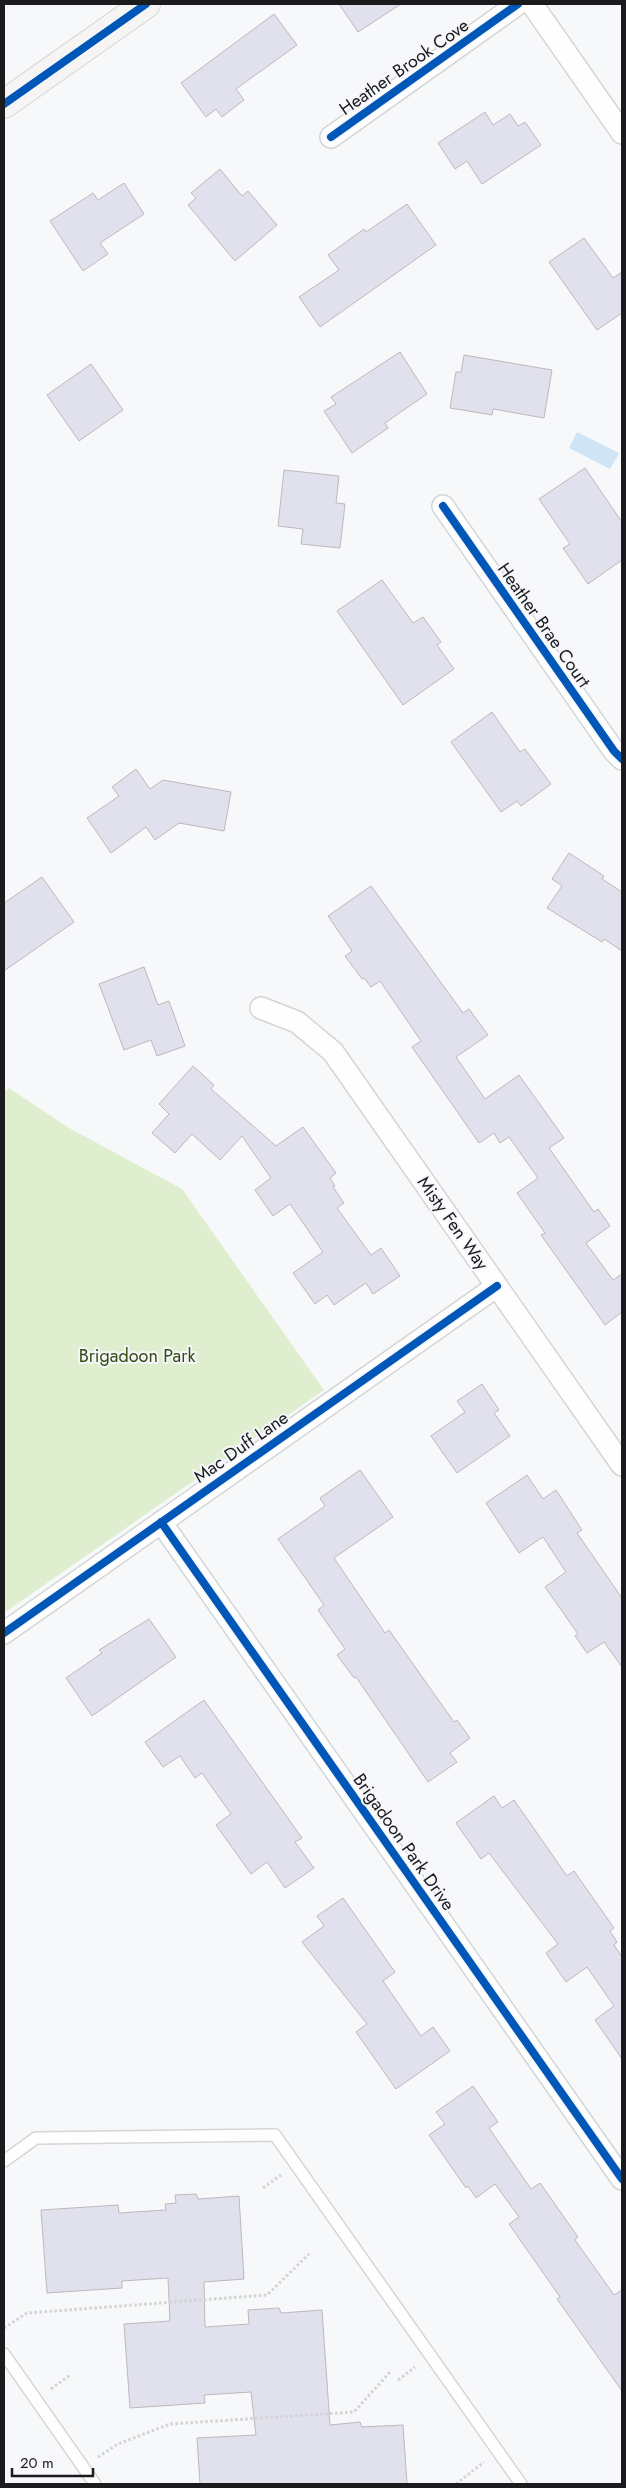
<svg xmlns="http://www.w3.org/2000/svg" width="626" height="2488" viewBox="0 0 626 2488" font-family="Jost,sans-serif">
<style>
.green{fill:#deeecf}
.water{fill:#cfe4f4}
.building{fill:#e0e1ec;stroke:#bababc}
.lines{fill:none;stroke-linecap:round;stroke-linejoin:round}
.lane-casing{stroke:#d4d5d6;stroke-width:14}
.street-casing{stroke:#d4d5d6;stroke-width:24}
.secondary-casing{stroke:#d4d5d6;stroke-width:30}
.path{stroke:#d2d3d4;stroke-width:3;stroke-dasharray:2.5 2.5;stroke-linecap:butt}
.lane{stroke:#fefefe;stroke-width:11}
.street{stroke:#fefefe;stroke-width:21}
.secondary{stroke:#f7f4f4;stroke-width:28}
.cycleway-casing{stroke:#f6f7fb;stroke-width:11}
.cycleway{stroke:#0057b8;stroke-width:8}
.labels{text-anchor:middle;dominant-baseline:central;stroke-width:4;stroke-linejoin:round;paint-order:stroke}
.street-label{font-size:18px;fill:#1b1b1d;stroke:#f6f7fb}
.park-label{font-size:18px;fill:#344a11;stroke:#f6f7fb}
</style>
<rect width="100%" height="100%" fill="#f7f8fa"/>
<path class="green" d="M9 1088 69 1128 182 1189 324 1390 4 1613V1092Z"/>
<path class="water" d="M577 432 619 453 610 469 569 448Z"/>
<path class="building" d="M339 4H401L358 32Z
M274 14 297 45 236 89 244 100 222 117 216 109 206 117 181 83Z
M485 112 493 125 510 114 518 126 525 122 541 145 482 184 467 161 455 169 438 143Z
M220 169 242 196 248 191 277 225 235 261 188 205 196 198 191 193Z
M124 183 144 214 100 243 108 254 83 271 50 221 93 193 98 200Z
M407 204 436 245 320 327 299 297 339 270 328 255 364 229 366 232Z
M584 238 613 278 622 272V313L597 330 549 262Z
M400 352 427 394 385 423 388 428 352 453 324 411 336 404 331 397Z
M464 355 552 370 544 418 493 409 492 415 450 408 456 372H461Z
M91 364 123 410 79 441 47 395Z
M585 468 622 522V560L588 584 563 548 570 544 539 499Z
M284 470 339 476 336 503 345 504 340 548 301 544 303 529 278 526Z
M382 580 413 623 423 617 441 642 437 645 454 669 403 705 337 611Z
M492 712 520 752 525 749 551 784 521 806 517 801 501 812 451 742Z
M136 769 150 789 163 780 231 792 224 831 179 823 155 840 146 827 111 853 87 818 119 796 112 787Z
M569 853 604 876 602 879 622 892V951L604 939 602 942 547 908 562 886 552 879Z
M42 877 74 922 4 971V903Z
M371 886 463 1013 469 1009 488 1035 456 1057 485 1099 519 1075 564 1138 549 1148 594 1212 598 1209 610 1226 586 1243 613 1280 622 1274V1312L605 1325 541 1235 545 1233 517 1193 538 1178 509 1137 500 1143 494 1133 479 1143 412 1047 421 1041 380 981 371 987 364 978 362 979 345 956 352 951 328 916Z
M144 967 158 1005 169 1001 185 1046 157 1056 151 1040 124 1050 99 984Z
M193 1066 214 1085 211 1089 276 1146 303 1127 336 1173 330 1178 335 1186 333 1187 344 1203 337 1208 371 1255 381 1248 400 1276 373 1294 366 1283 334 1305 327 1295 315 1304 293 1273 323 1252 290 1204 273 1216 255 1190 271 1178 242 1136 220 1160 192 1134 175 1153 152 1133 169 1114 159 1104Z
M482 1384 499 1410 494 1413 510 1436 457 1473 431 1436 465 1412 457 1401Z
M360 1470 393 1517 334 1558 385 1633 389 1630 454 1722 457 1720 470 1738 450 1753 457 1762 428 1782 356 1677 354 1678 337 1655 345 1649 318 1610 324 1605 278 1539 325 1506 320 1498Z
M527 1475 543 1499 556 1490 582 1530 577 1533 622 1598V1667L604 1642 587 1653 575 1636 578 1634 545 1587 566 1572 543 1537 519 1553 486 1503Z
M149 1619 176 1657 92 1716 66 1678 102 1653 99 1650Z
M204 1700 302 1838 295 1842 314 1868 285 1888 267 1862 251 1874 216 1825 231 1814 202 1773 195 1778 180 1756 163 1767 145 1742Z
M494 1796 502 1808 514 1800 567 1876 574 1871 614 1928 610 1931 617 1942 614 1945 622 1957V2059L595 2020 614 2006 587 1967 566 1982 546 1953 558 1944 489 1853 481 1859 456 1823Z
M343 1898 395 1972 383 1981 421 2036 433 2027 450 2051 396 2089 356 2032 367 2024 302 1942 324 1926 317 1916Z
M473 2086 498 2122 489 2128 531 2189 540 2183 578 2237 575 2240 614 2295 622 2290V2391L557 2299 560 2297 509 2224 519 2217 495 2184 476 2198 468 2186 466 2188 429 2135 445 2124 436 2112Z
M196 2194 198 2199 239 2196 244 2279 204 2282 205 2327 249 2324 248 2310 279 2308 281 2313 322 2310 330 2425 360 2422 362 2427 403 2425 407 2484H200L197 2438 256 2435 251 2392 204 2395 205 2403 130 2408 124 2324 170 2321 168 2278 122 2281V2288L47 2293 41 2210 118 2205 119 2213 166 2210 165 2204 176 2203 175 2195Z"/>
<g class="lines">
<g class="lane-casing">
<path id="lane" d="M4 2161 36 2138 275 2135 521 2484
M4 2354 95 2484"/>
</g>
<g class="street-casing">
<path id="street" d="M532 4 622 133
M331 137 518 4
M443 506 614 751 622 759
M261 1008 297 1022 333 1052 622 1465
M161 1522 622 2179
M4 1633 497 1286"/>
</g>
<g class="secondary-casing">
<path id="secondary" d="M4 104 146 4"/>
</g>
<path class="path" d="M263 2188 281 2175
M4 2328 27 2313 267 2295 309 2254
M398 2380 415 2367
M51 2389 70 2375
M98 2457 118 2444 170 2424 354 2412 391 2371
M456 2484 484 2462"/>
<use href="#lane" class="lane"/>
<use href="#street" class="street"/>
<use href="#secondary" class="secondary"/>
<g class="cycleway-casing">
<path id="cycleway" d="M4 104 146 4
M331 137 518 4
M443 506 614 751 622 759
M161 1522 622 2179
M4 1633 497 1286"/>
</g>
<use href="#cycleway" class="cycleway"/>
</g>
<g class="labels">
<g class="street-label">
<text transform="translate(404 67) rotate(-35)">Heather Brook Cove</text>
<text transform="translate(544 625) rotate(55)">Heather Brae Court</text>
<text transform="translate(453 1223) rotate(55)">Misty Fen Way</text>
<text transform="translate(241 1447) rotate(-35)">Mac Duff Lane</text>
<text transform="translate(404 1842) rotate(55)">Brigadoon Park Drive</text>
</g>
<g class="park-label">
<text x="137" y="1356">Brigadoon Park</text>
</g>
</g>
<rect width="626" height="2488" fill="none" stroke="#1b1b1d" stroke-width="10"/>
<path d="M12 2468v8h81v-8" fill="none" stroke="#1b1b1d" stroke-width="2.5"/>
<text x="20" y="2468" font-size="15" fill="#1b1b1d" stroke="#f6f7fb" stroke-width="4" paint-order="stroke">20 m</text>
</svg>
